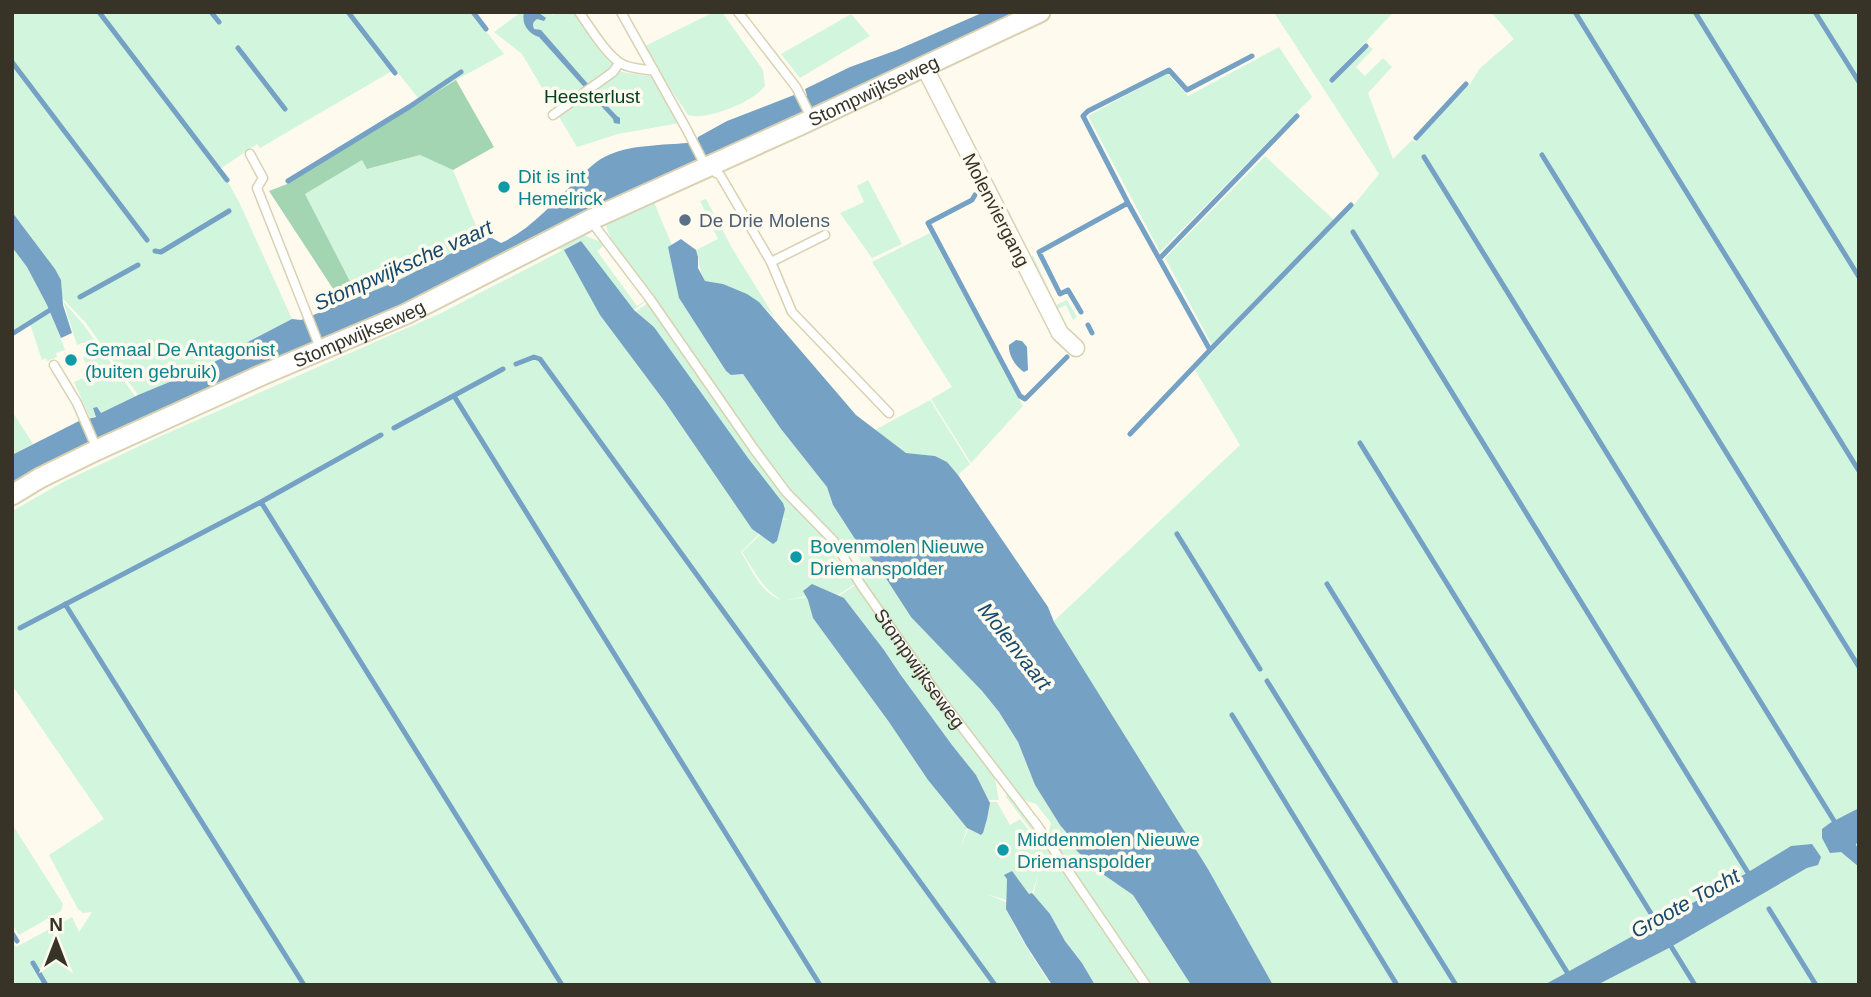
<svg xmlns="http://www.w3.org/2000/svg" width="1871" height="997" viewBox="0 0 1871 997" font-family="Helvetica,sans-serif">
<style>
.green{fill:#d2f5dd}
.forest{fill:#a3d5b3}
.water{fill:#75a1c4}
.lines{fill:none;stroke-linecap:round;stroke-linejoin:round}
.stream{stroke:#75a1c4;stroke-width:5}
.service-casing{stroke:#d9d1b1;stroke-width:11}
.minor-casing{stroke:#d9d1b1;stroke-width:19}
.tertiary-casing{stroke:#d9d1b1;stroke-width:23}
.service{stroke:#fff;stroke-width:8}
.minor{stroke:#fff;stroke-width:16}
.tertiary{stroke:#fff;stroke-width:19}
.culture-dot{fill:#0f9aa8;stroke:#fefbee;stroke-width:2.5}
.service-dot{fill:#5c6f8a;stroke:#fefbee;stroke-width:2.5}
.labels{text-anchor:middle;dominant-baseline:central;stroke-width:7;stroke-linejoin:round;paint-order:stroke}
.street-label{font-size:19px;fill:#373427;stroke:#fefbee}
.park-label{font-size:19px;fill:#024223;stroke:#fefbee}
.culture-label{font-size:19px;fill:#0d838f;stroke:#fefbee;text-anchor:start}
.service-label{font-size:19px;fill:#4e5e75;stroke:#fefbee;text-anchor:start}
.water-label{font-size:21px;font-style:italic;fill:#16496d;stroke:#fefbee}
</style>
<rect width="100%" height="100%" fill="#fefbee"/>
<path class="green" d="M12 12H345L392 71 260 148 257 144 220 169 102 16 228 182 240 204 292 319 240 346 208 366 138 395 85 322 62 298 61 280 55 269 12 212Z
M350 12H471L504 54 456 80 422 103Z
M521 12H550L553 15 558 12H575L622 72 654 77 680 123 618 134 577 147 522 54 494 32Z
M714 12H722L763 70 765 86C753 102 707 121 688 115L649 57 645 46Z
M1276 12H1394L1329 80 1332 83 1369 46 1373 49 1356 67 1365 76 1383 58 1392 67 1368 93 1393 159 1412 140 1415 142 1470 84 1480 68 1514 39 1492 13 1494 12H1859V808L1830 823 1841 852 1859 867V985H1597L1669 948 1807 868 1818 865 1791 846 1745 874 1544 985H1273L1208 869 1053 622 1240 445 1195 370 1353 206 1379 174 1275 14Z
M851 14 870 36 800 78 781 54Z
M1279 47 1312 97 1160 252 1088 116 1167 73 1188 96Z
M420 155 453 170 481 238 393 283 358 297 305 194 362 160 368 169Z
M1265 156 1334 220 1213 347 1165 258Z
M868 180 902 244 872 258 840 213 864 202 857 186Z
M706 199 732 248 775 318 759 302 723 284 705 281C697 268 701 262 696 250L718 239 700 201Z
M653 200 672 245 679 298 726 371 731 375 743 374 781 429 827 487 833 505 855 539 999 712 1018 742 1035 785 1060 825 1071 838 1076 850 1094 868 1133 895 1191 985H1150L1114 930 1048 836 1051 823 1036 804 1020 799 941 695 865 586 862 577 864 567 853 546 834 536 794 495 756 445 610 237 605 223Z
M930 233 1023 406 971 463 931 399 952 387 872 262Z
M581 234 606 244 597 251 637 306 647 299 648 300 634 310 619 291 601 315 665 402 752 529 759 534 741 552C751 569 761 593 781 600 762 588 754 571 742 552L760 535 774 543 777 541 781 519 791 520 782 518 785 509 783 503 748 458 654 327 636 311 648 303 744 442 779 488 823 537 822 538 855 584 838 595 812 585 803 591 806 596 783 601 807 597 928 780 967 828 960 850 968 829 981 835 983 833 987 819 989 802H997L1010 825 1020 819 1036 839 1032 831 1006 797 1007 793 1045 843 1142 985H1095L1082 963 1065 941 1050 914 1033 895 1038 875 1032 893 1029 894 1015 876 1007 879 1006 900 986 894 1006 902C1008 922 1039 966 1051 985H12V941L16 947 72 917 79 932 92 912 83 913 78 909 49 855 104 819 12 685V511L65 481 163 435 439 314 563 250 556 247Z
M12 247 27 267 49 309 12 332Z
M1033 256 1056 305 1067 300 1077 317 1073 320 1066 305 1054 311 1026 258Z
M63 301 83 324 135 396 101 414 93 409 96 416 90 418 74 382 90 375 83 357 90 354 94 349 91 343H82L77 345Z
M50 311 65 350 56 353 57 357 47 361 46 358 42 360 30 324Z
M930 400 970 464 958 475 947 462 935 456 906 453 875 430Z
M12 411 33 444 12 455Z
M857 584 994 775 999 800H989L976 775 952 745 900 674 884 650 844 598 839 596Z
M12 824 63 904 61 911 19 935 12 924Z"/>
<path class="forest" d="M456 80 494 147 453 170 420 155 367 169 362 160 305 194 358 297 343 304 269 191 287 184Z"/>
<path class="water" d="M527 12 539 13 546 18 544 21 537 19C533 22 532 24 534 29L541 30 588 84 584 87 539 37C529 34 521 24 524 13Z
M984 12H1022L410 304 12 486V455L79 421 96 417 93 408 97 407 101 413 138 395 208 366 240 346 292 319 301 320 393 283 481 238H492L501 243C530 230 554 202 577 180 587 170 597 159 611 154 632 145 664 145 687 143L697 140 698 137 727 121 794 95 797 100 807 96 805 89 850 67 897 50Z
M594 92 617 116 620 118V124L614 123 613 119 590 94Z
M12 212 55 269 61 280 63 305 72 333 61 338 47 305 27 267 12 247Z
M681 239 696 250 698 257V268L705 281 723 284 747 294 759 302 856 415 906 453 935 456 947 462 958 475 1048 607 1054 622 1208 869 1273 985H1191L1133 895 1094 868 1076 850 1071 838 1060 825 1035 785 1018 742 999 712 982 691 911 617 880 569 855 539 833 505 827 487 781 429 743 374 731 375 726 371 679 298 668 247Z
M581 241 634 310 654 327 748 458 783 503 785 509 777 541 773 544 752 529 665 402 600 315 564 250Z
M1016 340 1022 341 1027 347 1028 370 1024 372C1016 367 1008 355 1009 345Z
M812 584 844 598 884 650 900 674 952 745 976 775 990 803 987 819 983 833 981 835 967 828 928 780 889 722 813 618 808 600 803 591Z
M1859 808V842L1856 844 1859 853V867L1841 852 1830 853 1822 838V829L1830 823Z
M1812 844 1821 857 1818 865 1807 868 1669 948 1597 985H1544L1745 874 1791 846Z
M1012 871 1029 894 1032 893 1050 914 1065 941 1082 963 1095 985H1052L1026 945 1006 909 1007 879 1004 875Z"/>
<g class="lines">
<path class="stream" d="M99 12 227 180
M211 12 219 22
M348 12 395 73
M473 12 486 29
M1575 12 1859 471
M1695 12 1859 277
M1815 12 1859 82
M238 48 285 109
M12 62 147 240
M1332 80 1366 46
M1416 138 1466 84
M1542 155 1859 667
M1424 157 1836 824
M288 181 409 107 461 72
M975 195 972 200 928 223 1020 396 1025 399 1067 357
M1353 232 1750 876
M155 251 161 252 229 211
M1160 258 1297 116
M80 297 138 265
M1081 312 1068 290 1060 294 1039 252 1128 203
M1088 325 1092 333
M12 334 50 310
M1210 350 1351 205
M516 364 534 357 540 359 995 985
M454 396 820 985
M394 428 503 369
M1130 434 1210 350 1128 203 1083 116 1088 111 1169 70 1187 90 1252 56
M1360 443 1660 928
M261 502 562 985
M1177 534 1260 669
M1327 584 1575 985
M65 604 304 985
M20 628 261 502 381 435
M1267 681 1456 985
M1232 715 1397 985
M1769 909 1816 985
M12 933 17 941
M1669 943 1695 985
M33 963 46 985"/>
<g class="service-casing">
<g id="service">
<path d="M579 12C590 27 606 55 622 64 631 69 644 69 654 71"/>
<path d="M621 12 687 130 706 167 720 175 771 262 792 312 889 413"/>
<path d="M738 12 796 87 812 119"/>
<path d="M553 115 613 72 619 63"/>
<path d="M250 154 263 178 257 188 321 350"/>
<path id="s1" d="M591 221 650 299 754 449 786 492 833 540 861 585 942 701 1037 825 1146 985"/>
<path d="M771 262 825 235"/>
<path d="M54 365 77 403 97 449"/>
</g>
</g>
<g class="minor-casing">
<path id="minor" d="M924 66 1060 333 1076 348"/>
</g>
<g class="tertiary-casing">
<g id="tertiary">
<path id="s2" d="M12 495 40 478 97 450 262 375 406 314 590 220 800 125 1040 12"/>
</g>
</g>
<use href="#service" class="service"/>
<use href="#minor" class="minor"/>
<use href="#tertiary" class="tertiary"/>
</g>
<g class="culture-dot">
<circle cx="504" cy="187" r="7"/>
<circle cx="71" cy="360" r="7"/>
<circle cx="796" cy="557" r="7"/>
<circle cx="1003" cy="850" r="7"/>
</g>
<circle class="service-dot" cx="685" cy="220" r="7"/>
<g class="labels">
<g class="street-label">
<text stroke="none"><textPath href="#s2" startOffset="952">Stompwijkseweg</textPath></text>
<text transform="translate(996 210) rotate(63)">Molenviergang</text>
<text stroke="none"><textPath href="#s2" startOffset="383">Stompwijkseweg</textPath></text>
<text stroke="none"><textPath href="#s1" startOffset="556">Stompwijkseweg</textPath></text>
</g>
<g class="park-label">
<text x="592" y="96">Heesterlust</text>
</g>
<g class="culture-label">
<text x="518" y="176">Dit is int<tspan x="518" dy="22">Hemelrick</tspan></text>
<text x="85" y="349">Gemaal De Antagonist<tspan x="85" dy="22">(buiten gebruik)</tspan></text>
<text x="810" y="546">Bovenmolen Nieuwe<tspan x="810" dy="22">Driemanspolder</tspan></text>
<text x="1017" y="839">Middenmolen Nieuwe<tspan x="1017" dy="22">Driemanspolder</tspan></text>
</g>
<g class="service-label">
<text x="699" y="220">De Drie Molens</text>
</g>
<g class="water-label">
<text transform="translate(403 265) rotate(-24)">Stompwijksche vaart</text>
<text transform="translate(1015 646) rotate(52)">Molenvaart</text>
<text transform="translate(1685 903) rotate(-29)">Groote Tocht</text>
</g>
</g>
<rect width="1871" height="997" fill="none" stroke="#373427" stroke-width="28"/>
<g transform="translate(56 941)" stroke="#fefbee" stroke-width="5" paint-order="stroke">
<path d="M0-5L12 26L0 18L-12 26Z" fill="#373427"/>
<text y="-10" font-size="19" font-weight="bold" text-anchor="middle" fill="#373427">N</text>
</g>
</svg>
